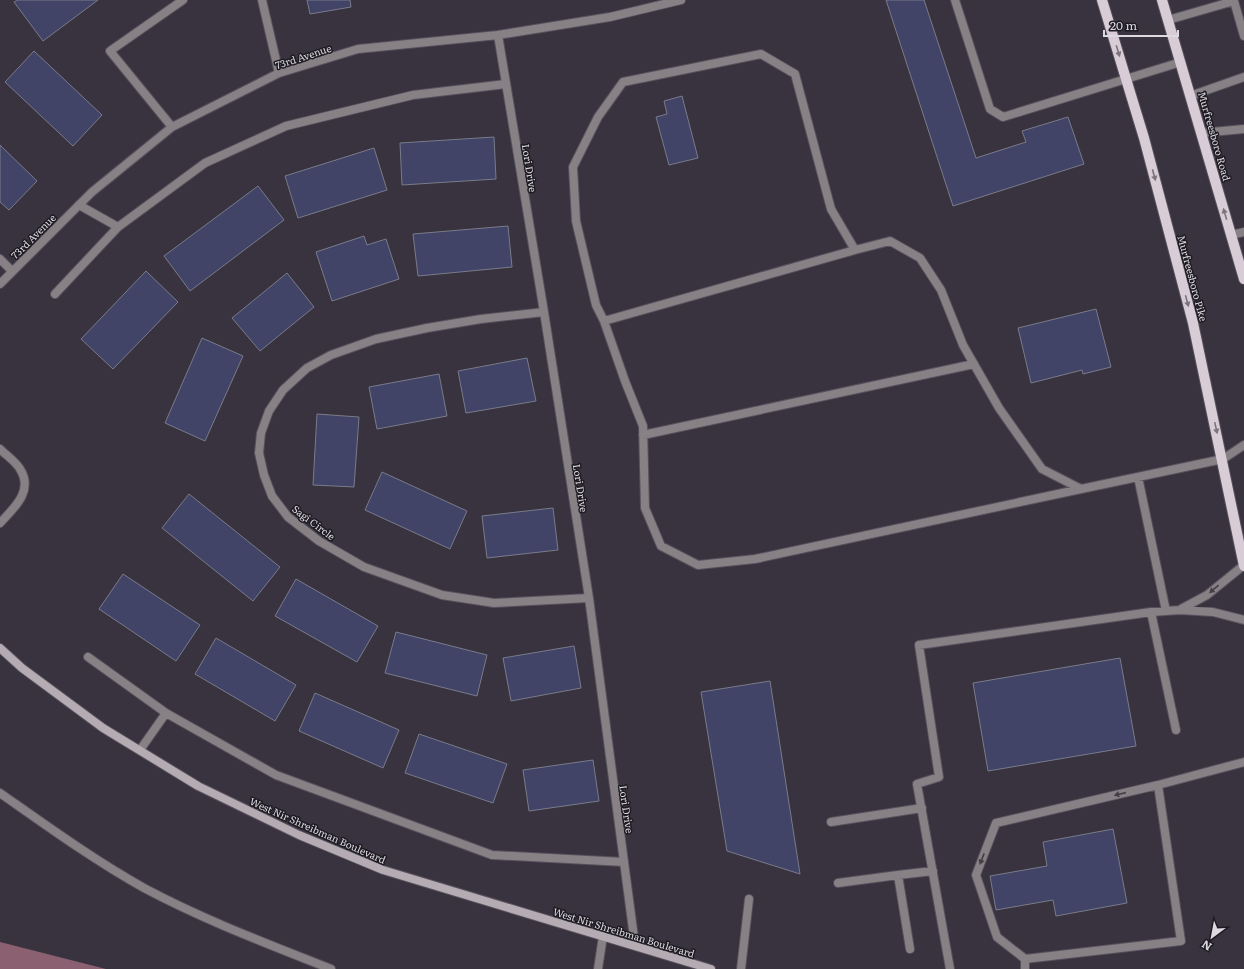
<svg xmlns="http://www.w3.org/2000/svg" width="1244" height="969" viewBox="0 0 1244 969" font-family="Literata,serif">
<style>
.forest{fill:#8b6071}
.building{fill:#414367;stroke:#7a7b8a}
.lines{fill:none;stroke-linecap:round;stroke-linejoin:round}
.lane-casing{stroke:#56515c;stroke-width:10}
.street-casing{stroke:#56515c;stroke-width:10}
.secondary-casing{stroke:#56515c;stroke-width:10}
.primary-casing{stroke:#56515c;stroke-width:12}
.lane{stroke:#878186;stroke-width:8}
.street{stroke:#878186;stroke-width:8}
.secondary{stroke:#b5abb3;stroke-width:8}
.primary{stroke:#d8ccd6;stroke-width:10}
.oneway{fill:#7b747c}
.oneway2{fill:#433f45}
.labels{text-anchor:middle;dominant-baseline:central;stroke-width:3;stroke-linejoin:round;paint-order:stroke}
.street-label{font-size:10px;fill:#ddd9e1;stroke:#1e1c22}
</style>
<rect width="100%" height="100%" fill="#38333f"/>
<path class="forest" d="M0 942 106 969H0Z"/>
<path class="building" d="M18 0H98L43 41 14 2Z
M307 0H350L351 7 310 14Z
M886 0H924L976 158 1026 142 1022 131 1068 117 1084 164 953 206Z
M34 51 102 115 73 146 5 82Z
M682 96 698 158 669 165 656 117 667 114 664 101Z
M494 137 496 179 402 185 400 143Z
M0 145 37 181 9 210 0 202Z
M374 148 387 190 298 218 285 176Z
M258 186 284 220 190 291 164 256Z
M508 226 512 267 418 276 413 234Z
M364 236 367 245 386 239 399 279 332 301 316 252Z
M146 271 178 302 113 369 81 339Z
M287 273 314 307 260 351 232 318Z
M1096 309 1111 367 1083 374 1082 370 1031 383 1018 328Z
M202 338 243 356 205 441 165 423Z
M527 358 536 401 466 413 458 371Z
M439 374 447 416 377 429 369 387Z
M317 414 359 417 354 487 313 485Z
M382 472 467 511 450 549 365 510Z
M189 494 280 567 253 601 162 528Z
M553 508 558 550 487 558 482 516Z
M123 574 200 625 176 661 99 609Z
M296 579 378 626 357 662 275 616Z
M396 632 487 655 477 696 385 673Z
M216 638 296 685 275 721 195 674Z
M574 646 581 688 511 701 503 658Z
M1120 658 1136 746 988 771 973 683Z
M770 681 800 874 727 851 701 692Z
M315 693 399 730 383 768 299 731Z
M419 734 507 764 493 803 405 773Z
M593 760 599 801 529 811 523 770Z
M1113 829 1127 903 1056 916 1053 900 996 910 990 876 1047 866 1043 842Z"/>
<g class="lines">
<g class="lane-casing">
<path id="lane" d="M955 0 990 109 1003 117 1181 62
M1168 20 1234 1 1244 36
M1190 96 1244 77
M1201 133 1244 129
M79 205 118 227 205 163 286 126 413 95 506 84
M1231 235 1244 232
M55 294 118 227
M604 321 855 250
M643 435 974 364
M0 449C6 455 16 462 20 469 34 491 14 508 0 523
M1138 477 1166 611
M1081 489 755 559 698 565 661 546 645 508 643 426 625 381 604 321 596 305 576 221 573 167 598 117 623 82 761 54 795 74 831 209 855 250 890 241 920 258 941 290 963 345 999 408 1042 469 1081 489 1223 459 1244 445
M1181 609 1207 595 1244 565
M1151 612 1176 730
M88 657 166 713
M140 750 166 713 276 775 492 855 624 862
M0 793C47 826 94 860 144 888 204 920 268 944 331 969
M831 822 922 808
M838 883 898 875
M910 949 898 875 933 871
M1025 959 997 937 976 875 996 823 1158 785 1244 762
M598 969 603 936
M741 969 749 899
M950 969 917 784 939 777 919 645 1151 612 1180 610 1213 612 1244 620
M1025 969V959L1181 941 1158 785"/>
</g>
<g class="street-casing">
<path id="street" d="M262 0 279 73
M498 35 544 312 589 598 635 945
M172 127 110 51 183 0
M0 259 12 271
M0 284 92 192 172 127 279 73 358 49 498 35 610 17 681 0
M544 312 481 319 427 328 376 339 331 355 307 368 283 390 269 411 261 433 259 453 264 475 272 496 288 517 319 541 364 567 442 595 494 603 589 598"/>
</g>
<g class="secondary-casing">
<path id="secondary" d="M0 648 22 668 103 728 198 786 299 835 383 870 711 969"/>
</g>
<g class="primary-casing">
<path id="primary" d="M1102 0 1144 138 1193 323 1244 566
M1162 0 1244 279"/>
</g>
<use href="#lane" class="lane"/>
<use href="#street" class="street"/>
<use href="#secondary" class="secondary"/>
<use href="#primary" class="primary"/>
</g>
<defs><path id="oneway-solid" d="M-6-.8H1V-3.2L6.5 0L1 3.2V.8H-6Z"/></defs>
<g class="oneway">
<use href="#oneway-solid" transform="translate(1118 51) rotate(73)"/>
<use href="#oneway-solid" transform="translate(1154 175) rotate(75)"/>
<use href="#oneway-solid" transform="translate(1225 214) rotate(-106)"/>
<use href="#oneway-solid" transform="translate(1187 301) rotate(75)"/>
<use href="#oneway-solid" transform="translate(1216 428) rotate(78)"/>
</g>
<g class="oneway2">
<use href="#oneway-solid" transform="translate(1214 589) rotate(140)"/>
<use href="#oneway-solid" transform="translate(1120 794) rotate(167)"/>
<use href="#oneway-solid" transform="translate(982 859) rotate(111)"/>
</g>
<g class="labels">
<g class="street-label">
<text transform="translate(303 56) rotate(-18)">73rd Avenue</text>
<text transform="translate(1215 136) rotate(74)">Murfreesboro Road</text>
<text transform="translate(530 168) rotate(81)">Lori Drive</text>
<text transform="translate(33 236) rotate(-45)">73rd Avenue</text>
<text transform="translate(1193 278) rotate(75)">Murfreesboro Pike</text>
<text transform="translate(581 488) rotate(81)">Lori Drive</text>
<text transform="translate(314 522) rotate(37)">Sagi Circle</text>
<text transform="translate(627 809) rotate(82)">Lori Drive</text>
<text transform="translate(318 830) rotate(24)">West Nir Shreibman Boulevard</text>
<text transform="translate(624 932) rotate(17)">West Nir Shreibman Boulevard</text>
</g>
</g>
<g transform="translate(1212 937) rotate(212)" stroke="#1e1c22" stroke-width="3" paint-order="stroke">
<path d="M0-3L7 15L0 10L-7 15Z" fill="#ddd9e1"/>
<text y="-6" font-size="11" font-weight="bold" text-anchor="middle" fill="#ddd9e1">N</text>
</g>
<path d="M1104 30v6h74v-6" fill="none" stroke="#ddd9e1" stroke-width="2"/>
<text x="1110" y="30" font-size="12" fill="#ddd9e1" stroke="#1e1c22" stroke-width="3" paint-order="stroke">20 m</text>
</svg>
